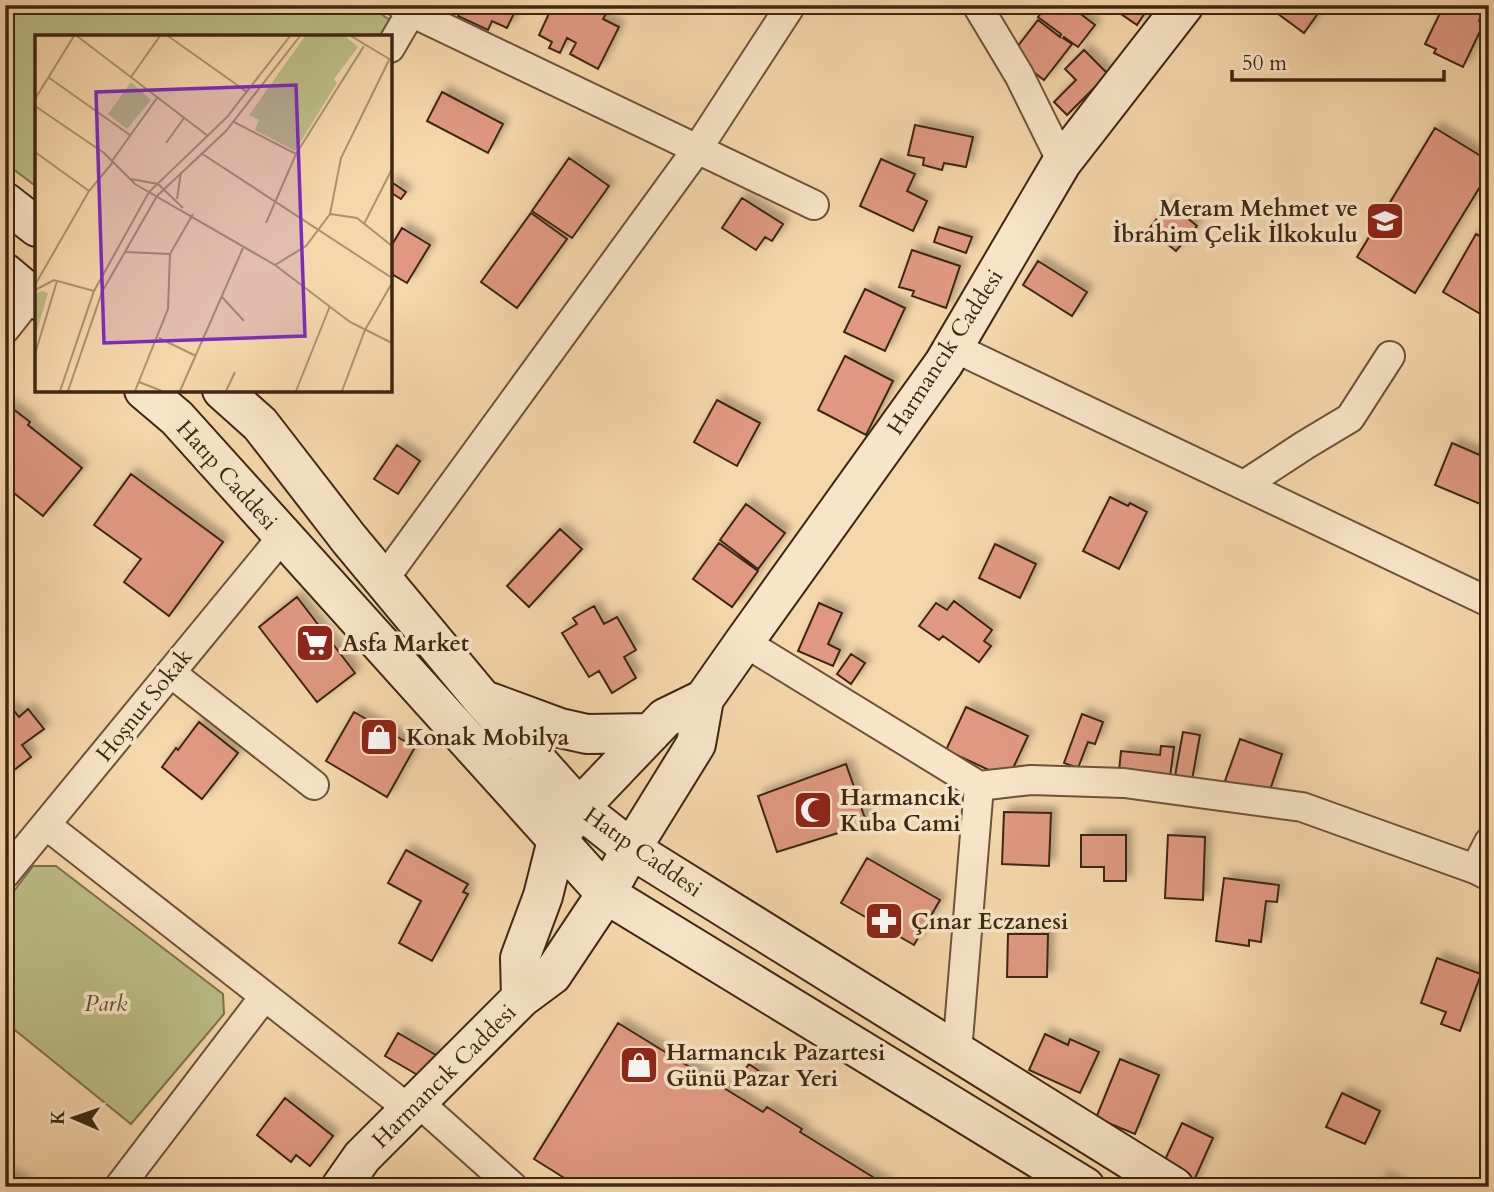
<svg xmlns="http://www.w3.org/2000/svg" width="1494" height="1192" viewBox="0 0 1494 1192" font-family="Cardo,serif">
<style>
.green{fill:#bdbe88;stroke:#7e724d;stroke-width:2}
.building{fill:#e09882;stroke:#3e2712;stroke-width:2;filter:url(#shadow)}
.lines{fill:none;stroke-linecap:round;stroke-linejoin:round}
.street-casing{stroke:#6c5338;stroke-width:32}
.secondary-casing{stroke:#3e2712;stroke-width:42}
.street{stroke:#f8e5c9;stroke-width:28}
.secondary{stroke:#f8e5c9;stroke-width:38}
.labels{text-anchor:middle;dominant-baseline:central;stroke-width:7;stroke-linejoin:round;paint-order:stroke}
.poi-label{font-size:23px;font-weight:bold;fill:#3e2712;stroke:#f8e5c9;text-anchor:start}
.street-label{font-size:23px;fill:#3e2712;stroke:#f8e5c9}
.park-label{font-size:23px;font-style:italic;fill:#5e4d30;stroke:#f8e5c9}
.inset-road{fill:none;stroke:#ac916e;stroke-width:2}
.view{fill:#7b2cbf;fill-opacity:0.15;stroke:#7b2cbf;stroke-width:3.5}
.inset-edge{fill:none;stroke:#3e2712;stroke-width:3.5}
</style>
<defs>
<filter id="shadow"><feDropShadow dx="6" dy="-6" stdDeviation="3.5" flood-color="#0004"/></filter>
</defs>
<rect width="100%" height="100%" fill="#f5d7ac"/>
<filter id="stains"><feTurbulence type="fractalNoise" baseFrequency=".00286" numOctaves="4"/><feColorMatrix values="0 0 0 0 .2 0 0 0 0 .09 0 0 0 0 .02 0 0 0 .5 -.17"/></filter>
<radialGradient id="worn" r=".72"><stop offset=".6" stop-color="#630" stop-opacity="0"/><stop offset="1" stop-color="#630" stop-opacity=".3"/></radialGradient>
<path class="green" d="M5 5H367L390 20 381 37H37V187L5 163Z
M33 866H56L223 994 224 1014 131 1124 5 1022V903Z"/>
<path class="building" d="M463 5H518L507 28 492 21 488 30 458 16Z
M553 5H594L607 12 603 19 619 27 598 69 570 54 576 43 567 38 560 53 549 48 552 42 539 35Z
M1047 5H1087L1088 6 1082 15 1095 25 1078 47 1064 37 1063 38 1072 44 1044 80 1011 55 1038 20 1060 37 1061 34 1038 17Z
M1108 5H1150L1137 25Z
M1266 5H1324L1304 33Z
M1444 5H1486L1479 21 1484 23 1463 67 1434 53 1436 49 1425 44Z
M1084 50 1108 74 1067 115 1054 102 1076 80 1065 69Z
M442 92 503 124 488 153 427 121Z
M915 125 973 137 966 167 944 163 942 170 923 165 924 158 908 155Z
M1435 128 1489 161V172L1415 293 1357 257Z
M569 158 609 186 572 238 532 211Z
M881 159 915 174 907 191 927 201 913 231 860 206Z
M390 181 406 192 401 199 390 192Z
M742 198 783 224 772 241 765 237 756 250 722 228Z
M1169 203 1197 226 1176 251 1149 229Z
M531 213 567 239 517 308 481 282Z
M939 227 972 237 966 253 934 242Z
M402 228 430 245 407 283 390 273V248Z
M1476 234 1489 241V319L1443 292Z
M912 250 960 266 946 308 912 296 914 291 899 287Z
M1038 261 1087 292 1072 316 1023 285Z
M865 289 905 308 885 351 844 332Z
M845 356 893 381 866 435 818 410Z
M717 400 760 423 737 466 694 442Z
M8 405 30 422 28 425 82 468 43 516 5 486V408Z
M1452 443 1489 459V496L1485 506 1435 485Z
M397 445 420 461 398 494 374 479Z
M131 474 223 542 169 616 124 582 141 559 94 525Z
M1110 497 1128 506 1130 503 1147 512 1119 569 1083 551Z
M746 504 785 533 758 569 720 540Z
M560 529 582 549 529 607 507 586Z
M719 543 758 571 732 607 693 579Z
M995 544 1036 564 1020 598 979 578Z
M1489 556V578L1480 574Z
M297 597 355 673 317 702 259 627Z
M954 601 992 630 984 641 991 646 979 662 943 636 939 640 919 626 936 603 947 610Z
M819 603 842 613 828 644 840 650 833 666 798 651Z
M594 606 604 624 617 617 636 650 624 657 636 678 612 693 599 671 589 677 562 633 577 624 573 618Z
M851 654 865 663 851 684 837 674Z
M11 707 19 717 28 709 44 729 22 745 31 757 5 777V712Z
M966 707 1028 736 1008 779 946 750Z
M354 712 415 747 387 797 326 761Z
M1082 714 1103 722 1095 744 1088 742 1078 768 1064 763Z
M199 722 238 753 202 799 162 767 176 748 178 750Z
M1183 732 1200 735 1192 780 1175 776Z
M1240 739 1282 754 1268 796 1225 781Z
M1161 746 1174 747 1170 777 1119 771 1121 751 1160 755Z
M846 764 867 824 777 852 758 796Z
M1004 812 1051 813 1049 866 1002 864Z
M1081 835H1126V881H1104V867H1081Z
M1168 835 1205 837 1203 900 1165 898Z
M406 850 468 884 463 892 468 894 432 961 399 943 421 901 388 883Z
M867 858 940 900 914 945 841 903Z
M1224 878 1279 885 1277 902 1266 901 1261 942 1249 940V946L1216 941Z
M1008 934H1048L1047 977H1007Z
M1437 958 1481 974 1460 1031 1441 1024 1446 1012 1421 1003Z
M618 1023 763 1112 767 1107 802 1129 800 1132 889 1187H589L577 1180 574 1184 534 1159Z
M398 1033 441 1058 428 1081 385 1056Z
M1045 1034 1068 1045 1070 1039 1099 1052 1080 1093 1029 1070Z
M1120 1059 1159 1075 1135 1134 1096 1118Z
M749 1064 766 1076 760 1085 742 1074Z
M1342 1093 1380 1111 1365 1144 1326 1127Z
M285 1098 333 1136 310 1166 296 1155 291 1162 257 1135Z
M1182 1123 1213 1138 1191 1187 1158 1175Z
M5 1173 26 1184 25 1187H5Z
M1382 1178 1403 1187H1379Z"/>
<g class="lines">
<g class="street-casing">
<path id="street" d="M401 5 411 12 814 205
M977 5 1019 75 1062 162
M390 48 411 12
M5 329 32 295
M953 347 1489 602
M1244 485 1305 445 1350 418 1390 356
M384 579 698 148 791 5
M744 642 979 786 957 1052
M171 673 314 785
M979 786 1031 780 1124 783 1302 807 1475 869 1489 876
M46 825 410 1110
M1475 869 1489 842
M5 874 283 536
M418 1102 513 1187
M119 1187 264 997"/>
</g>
<g class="secondary-casing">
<path id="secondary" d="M5 202 37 227
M5 273 37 300
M144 390 177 418 606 894 1085 1187
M222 390 260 424 349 539 482 699 579 808 631 849 1174 1187
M484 700 560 728 587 734 651 733
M521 998 520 958 543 896 557 840 579 808 665 718 704 699
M341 1187 362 1157 521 998 552 975 606 894 631 849 696 744 704 699 744 642 944 363 1062 162 1184 5"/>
</g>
<use href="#street" class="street"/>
<use href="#secondary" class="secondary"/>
</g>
<defs>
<g id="school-square" transform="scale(2.0125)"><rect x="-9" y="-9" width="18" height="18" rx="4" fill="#8f2418" stroke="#f8e5c9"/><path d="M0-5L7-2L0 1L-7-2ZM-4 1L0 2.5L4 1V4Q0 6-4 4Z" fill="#fff"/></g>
<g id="supermarket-square" transform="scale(2.0125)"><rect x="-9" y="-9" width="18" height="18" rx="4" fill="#8f2418" stroke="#f8e5c9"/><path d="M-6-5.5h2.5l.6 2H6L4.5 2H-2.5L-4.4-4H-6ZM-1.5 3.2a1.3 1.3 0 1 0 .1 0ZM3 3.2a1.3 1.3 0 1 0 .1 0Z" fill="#fff"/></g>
<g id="shop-square" transform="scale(2.0125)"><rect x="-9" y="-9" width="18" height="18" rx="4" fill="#8f2418" stroke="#f8e5c9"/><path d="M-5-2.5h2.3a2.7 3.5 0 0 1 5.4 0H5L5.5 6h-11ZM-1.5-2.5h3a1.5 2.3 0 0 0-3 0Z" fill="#fff"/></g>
<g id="mosque-square" transform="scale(2.0125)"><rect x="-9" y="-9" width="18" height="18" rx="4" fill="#8f2418" stroke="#f8e5c9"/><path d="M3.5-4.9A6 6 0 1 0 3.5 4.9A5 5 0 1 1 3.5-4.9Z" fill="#fff"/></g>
<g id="pharmacy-square" transform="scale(2.0125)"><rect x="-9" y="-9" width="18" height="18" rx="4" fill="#8f2418" stroke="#f8e5c9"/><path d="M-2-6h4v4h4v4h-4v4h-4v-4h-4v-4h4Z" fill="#fff"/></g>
</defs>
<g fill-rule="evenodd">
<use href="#school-square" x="1385" y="221"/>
<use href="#supermarket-square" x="315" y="643"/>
<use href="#shop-square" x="379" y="737"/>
<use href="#mosque-square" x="813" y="810"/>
<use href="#pharmacy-square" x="884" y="921"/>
<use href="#shop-square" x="639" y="1065"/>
</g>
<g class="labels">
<g class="poi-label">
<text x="1358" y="208" text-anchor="end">Meram Mehmet ve<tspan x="1358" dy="26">İbrahim Çelik İlkokulu</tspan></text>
<text x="342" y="643">Asfa Market</text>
<text x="406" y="737">Konak Mobilya</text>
<text x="840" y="797">Harmancık<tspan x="840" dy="26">Kuba Cami</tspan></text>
<text x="911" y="921">Çınar Eczanesi</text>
<text x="666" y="1052">Harmancık Pazartesi<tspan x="666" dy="26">Günü Pazar Yeri</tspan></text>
</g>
<g class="street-label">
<text transform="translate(945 352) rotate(-57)">Harmancık Caddesi</text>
<text transform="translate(227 475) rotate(48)">Hatıp Caddesi</text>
<text transform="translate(144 705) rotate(-51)">Hoşnut Sokak</text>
<text transform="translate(643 852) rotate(35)">Hatıp Caddesi</text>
<text transform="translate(444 1076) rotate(-45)">Harmancık Caddesi</text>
</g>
<g class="park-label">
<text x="106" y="1003">Park</text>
</g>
</g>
<g transform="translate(35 35)">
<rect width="357" height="357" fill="#f5d7ac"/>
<path d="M270 1H310L323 12 299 44 302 48 260 116 220 95 224 85 214 80ZM96 47 116 65 92 94 73 79ZM7 256 13 258 0 303V259Z" fill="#bdbe88"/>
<path class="inset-road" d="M42 1 173 101M133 1 212 57M316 1 356 25M13 42 95 100M96 42 125 1M0 64 39 1M0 71 69 118 100 149 240 230 315 287 357 308M199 87 261 119M131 108 149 83M0 117 54 156M166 118 357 243M77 126 122 63M96 144 123 149 148 173M142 164 146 137M295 179 322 183 357 211M231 188 261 119 329 11M329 189 357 134M90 217 135 219 158 179M240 230 271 211 295 179 306 123 354 25M0 250 54 156 78 127M0 255 19 245 59 256M187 262 209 286M124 303 161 321M0 319 22 246M104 347 127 356M25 356 59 256 114 157 192 82 255 1M33 356 67 257 122 161 191 96 265 1M100 356 133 274 135 219M145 356 208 213M191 356 200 337M261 356 295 271M307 356 330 295 357 248"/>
<path class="view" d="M261 50 270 301 69 308 61 57Z"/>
<rect width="357" height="357" class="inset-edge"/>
</g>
<rect width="1494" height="1192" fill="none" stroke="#f5d7ac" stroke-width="28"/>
<rect x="7" y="7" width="1480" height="1178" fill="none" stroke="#3e2712" stroke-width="3.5"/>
<rect x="14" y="14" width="1466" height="1164" fill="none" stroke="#3e2712" stroke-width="2"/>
<g transform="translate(74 1118) rotate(272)" stroke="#f8e5c9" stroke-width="5" paint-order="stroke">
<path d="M0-5L12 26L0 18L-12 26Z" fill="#3e2712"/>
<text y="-10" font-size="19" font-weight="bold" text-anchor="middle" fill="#3e2712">K</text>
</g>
<path d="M1232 70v10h212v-10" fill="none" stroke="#3e2712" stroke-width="3.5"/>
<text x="1242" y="70" font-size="21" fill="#3e2712" stroke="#f8e5c9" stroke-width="5" paint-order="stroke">50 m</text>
<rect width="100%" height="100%" filter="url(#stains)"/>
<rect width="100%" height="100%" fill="url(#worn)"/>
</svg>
